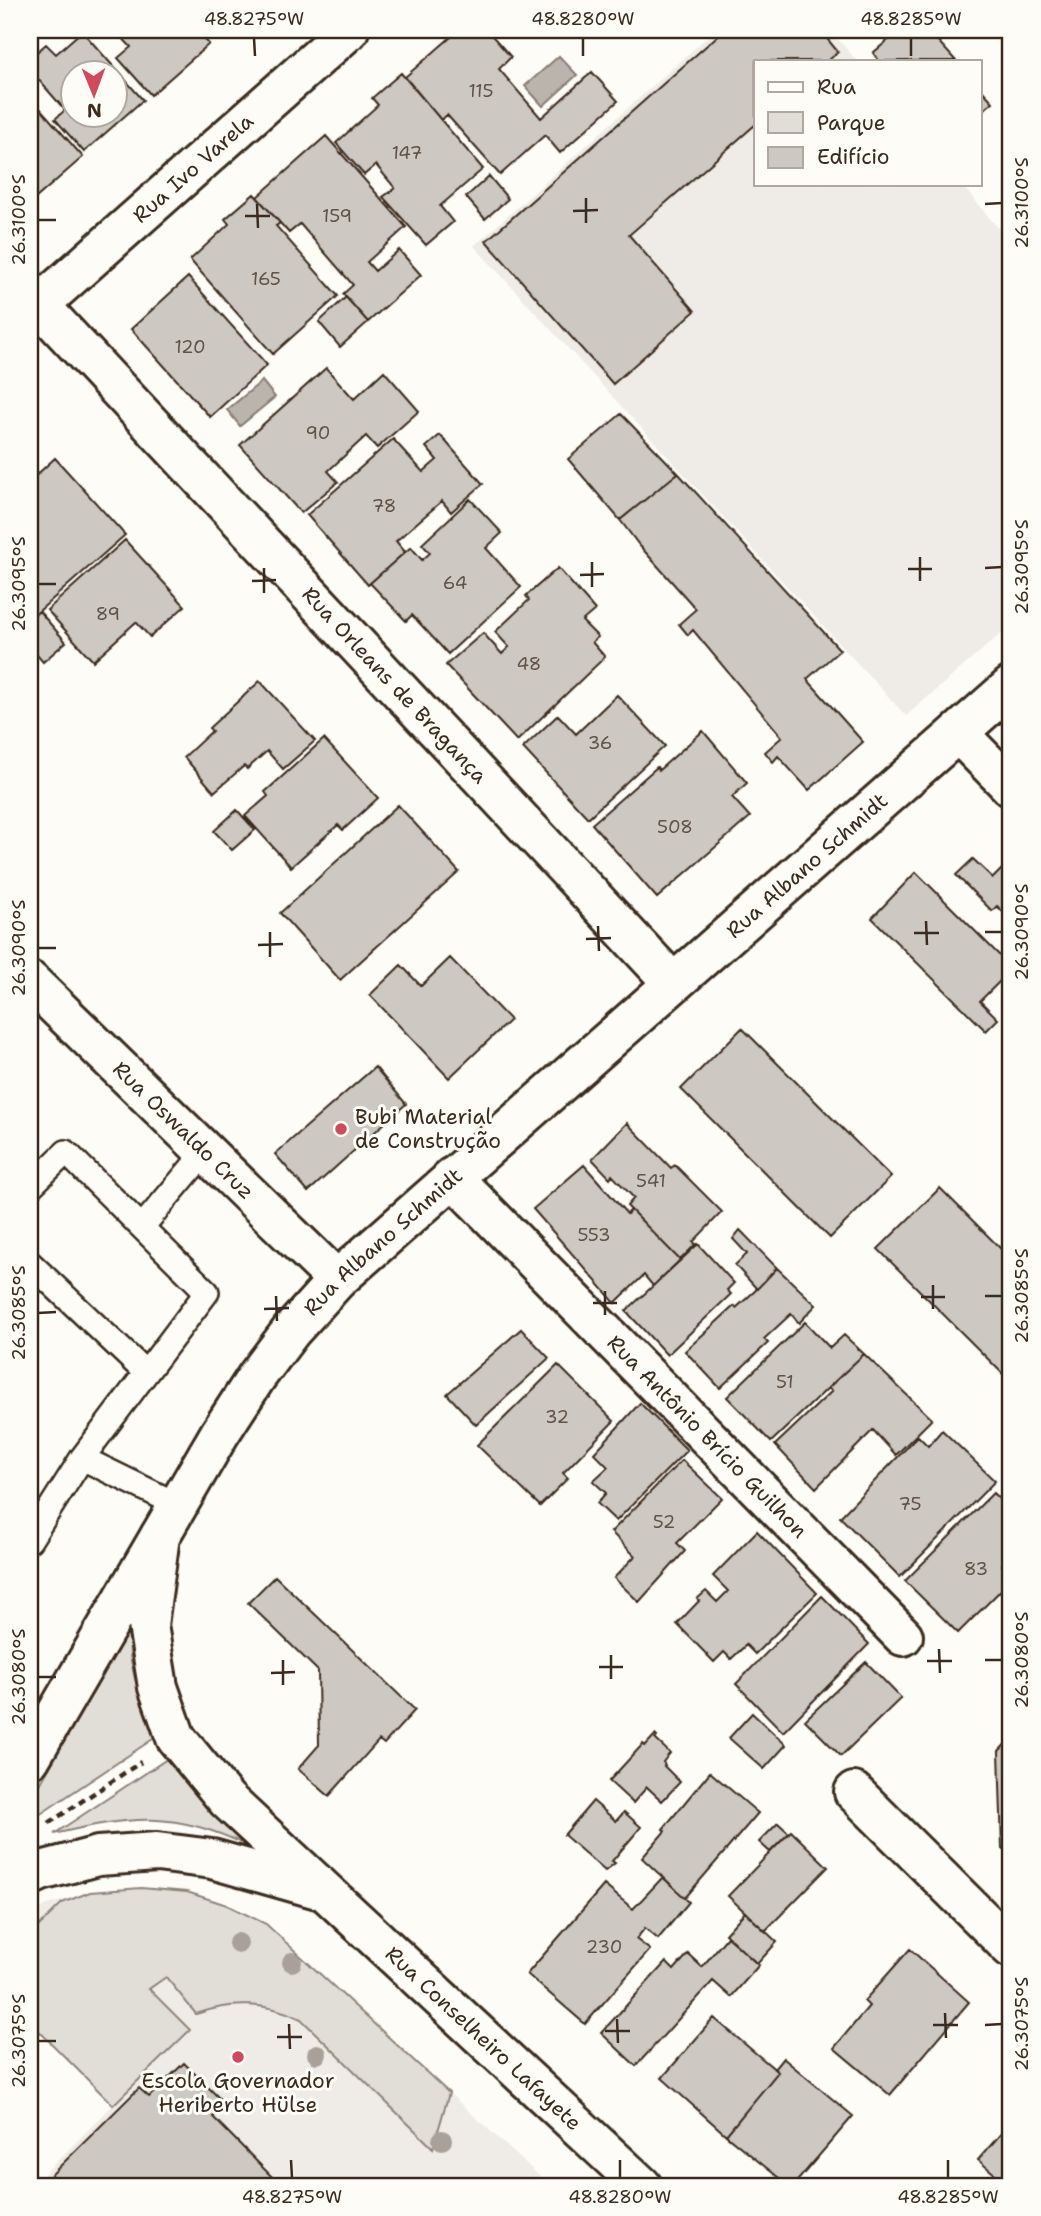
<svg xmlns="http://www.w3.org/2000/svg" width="1041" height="2216" viewBox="0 0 1041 2216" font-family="'Shantell Sans',sans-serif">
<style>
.built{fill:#efece7}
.green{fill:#e1ded7;stroke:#8e847a;stroke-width:2}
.water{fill:#bbb4ad;stroke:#887d74;stroke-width:2}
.building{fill:#cdc8c2;stroke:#3b2a1e;stroke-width:2;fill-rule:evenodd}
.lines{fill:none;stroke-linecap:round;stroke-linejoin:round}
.lane-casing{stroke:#3b2a1e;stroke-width:28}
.street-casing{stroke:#3b2a1e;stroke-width:44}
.secondary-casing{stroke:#3b2a1e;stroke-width:44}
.primary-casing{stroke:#3b2a1e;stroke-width:44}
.path{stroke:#3b2a1e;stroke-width:4.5;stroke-dasharray:7 5;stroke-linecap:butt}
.lane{stroke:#fdfcf7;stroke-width:23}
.street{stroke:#fdfcf7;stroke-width:38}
.secondary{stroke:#fdfcf7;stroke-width:38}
.primary{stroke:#fdfcf7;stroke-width:38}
.tree{fill:#a9a199}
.ticks{fill:none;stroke:#3b2a1e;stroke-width:2.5}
.poi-dot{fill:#d1495b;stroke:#fdfcf7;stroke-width:2.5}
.labels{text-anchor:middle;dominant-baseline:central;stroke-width:6;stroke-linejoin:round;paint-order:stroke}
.number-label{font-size:18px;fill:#605247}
.street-label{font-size:21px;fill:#3b2a1e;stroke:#fdfcf7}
.poi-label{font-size:21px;fill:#3b2a1e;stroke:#fdfcf7;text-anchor:start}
.neatline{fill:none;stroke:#3b2a1e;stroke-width:2.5}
.ticks-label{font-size:18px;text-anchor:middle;fill:#3b2a1e}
</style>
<rect width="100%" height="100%" fill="#fdfcf7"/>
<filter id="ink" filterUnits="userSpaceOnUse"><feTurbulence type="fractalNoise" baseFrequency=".0143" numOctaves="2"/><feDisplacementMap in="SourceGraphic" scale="14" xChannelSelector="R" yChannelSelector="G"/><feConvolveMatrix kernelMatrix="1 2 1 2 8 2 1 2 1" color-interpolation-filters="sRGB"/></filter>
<g filter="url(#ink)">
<path class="built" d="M715 30H830L857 61H756V184H961L1011 243V625L906 716 474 246Z
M141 1888 187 1892 227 1905 266 1924 550 2186H32L113 2105 30 2022V1915L47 1905 90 1892Z"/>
<path class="green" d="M129 1627 130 1656 135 1679 159 1735 30 1821V1802Z
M170 1757C193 1791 221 1817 251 1845L248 1846C175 1810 130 1816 54 1834Z
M141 1888 187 1892 227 1905 266 1924 449 2093 433 2148 301 2019C268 2002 231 2001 196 2014L166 1977 149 1989 190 2030 113 2105 30 2022V1935L62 1903 90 1892Z"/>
<path class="water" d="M559 56 577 75 543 106 525 86Z
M262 381 275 397 240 426 227 410Z"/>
<path class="building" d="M115 30H196L209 44 151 95 118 58 131 47Z
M459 30H487L511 57 499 69 541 118 592 72 618 101 560 153 545 135 500 175 447 115 441 120 405 77Z
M724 30H820L838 52 828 61H756V124L629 235 695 311 613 384 486 241Z
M900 30H928L956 61H879L873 53Z
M82 31 143 100 84 152 55 119 65 110 30 70V58L46 44 56 54ZM74 74H116V116H74Z
M401 73 483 169 440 206 453 222 426 245 383 197 395 188 376 165 364 175 336 143 378 105 372 98Z
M980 88 993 102 980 113Z
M30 97 83 157 36 198 30 191Z
M326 136 406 227 367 262 375 271 399 250 421 275 368 322 343 294 353 285 300 224 289 233 257 197Z
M489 176 508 199 485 219 466 197Z
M254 194 280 223 276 226 338 296 273 354 190 260 229 224 225 219Z
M188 277 267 365 210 417 131 329Z
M346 297 368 322 340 347 319 322Z
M326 368 354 399 384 371 419 411 377 448 366 436 328 471 338 482 301 513 240 445Z
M621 414 678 473 620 520 568 459Z
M440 435 483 484 451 512 442 501 396 541 405 552 368 585 307 515 393 439 423 472 437 460 426 447Z
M55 458 125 535 30 619V481Z
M678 473 840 650 807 679 863 742 809 790 778 756 773 762 765 752 782 737 693 630 688 635 679 624 696 609 639 545 620 520Z
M470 499 502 533 486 548 521 587 448 654 412 615 406 621 370 583 411 547 422 560 430 553 422 544Z
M125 540 185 606 150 637 136 622 93 661 47 610Z
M558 568 595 610 582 621 598 637 592 642 605 657 517 741 446 665 483 633 502 654 509 647 495 632 529 600 526 596Z
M39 611 66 642 43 662 30 647V619Z
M260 681 315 741 283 769 267 751 247 769 244 766 214 792 184 757 212 731 209 728Z
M617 695 665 746 588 818 523 748 558 715 576 734Z
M703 731 747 783 732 797 750 817 657 898 592 824 657 767 659 770Z
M324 739 378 798 343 830 338 825 291 867 245 816 268 796 265 792Z
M398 805 459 872 340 980 280 913Z
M237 810 255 830 232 850 214 831Z
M973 859 993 878 1011 860V920L997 906 992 911 956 875Z
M916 872 1011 967V970L980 1001 998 1019 986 1031 872 918Z
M450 958 510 1020 449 1078 370 995 401 965 421 986Z
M742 1028 891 1177 830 1238 681 1089Z
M375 1067 406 1104 308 1192 275 1154Z
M627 1123 671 1168 675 1165 722 1212 693 1242 696 1244 680 1260 627 1206 634 1198 612 1175 610 1178 592 1159Z
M584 1165 627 1214 631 1210 680 1260 653 1286 644 1275 615 1303 533 1209Z
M940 1188 1011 1259V1382L878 1249Z
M740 1230 777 1268 757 1289 735 1265 747 1254 733 1239Z
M698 1244 734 1283 727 1290 731 1294 667 1355 626 1311Z
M777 1268 816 1305 799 1323 791 1314 764 1339 768 1343 720 1388 685 1351 734 1306 736 1308 757 1289Z
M805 1322 830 1348 844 1335 864 1354 771 1442 727 1397Z
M521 1329 549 1358 476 1425 447 1394Z
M864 1354 932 1419 896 1455 873 1430 816 1488 775 1445 832 1391 828 1388Z
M558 1365 614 1421 563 1473 568 1478 540 1506 477 1445Z
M640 1403 687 1450 616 1521 597 1503 606 1493 593 1481 608 1467 594 1453Z
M942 1430 995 1481 900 1577 840 1517 918 1436 928 1446Z
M682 1460 722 1498 677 1543 685 1551 639 1602 614 1578 635 1556 611 1532Z
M993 1493 1011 1511V1556L1002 1565 1011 1575V1580L958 1633 905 1581Z
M757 1531 817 1593 755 1654 746 1645 731 1659 724 1652 714 1662 677 1624 699 1601 697 1599 706 1591 717 1602 728 1591 713 1576Z
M275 1576 415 1710 384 1744 379 1740 329 1796 298 1769 319 1745 318 1671 248 1603Z
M822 1596 869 1644 783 1732 736 1684Z
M866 1662 901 1698 841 1756 805 1720Z
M752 1713 786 1745 764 1769 729 1738Z
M655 1735 657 1737 655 1739 670 1753 663 1762 665 1765 664 1766 680 1782 662 1801 647 1787 633 1803 609 1781 643 1744 645 1746Z
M1011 1738V1848L1002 1849 999 1751Z
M710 1772 758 1813 685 1898 642 1858 665 1831 663 1829Z
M593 1801 616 1821 624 1812 641 1827 612 1861 615 1863 605 1871 564 1835Z
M778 1823 789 1833 770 1852 759 1842Z
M791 1831 828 1867 765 1931 728 1896Z
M663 1877 689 1902 658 1939 645 1928 636 1939 650 1950 585 2024 527 1974 604 1885 633 1909Z
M745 1912 777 1942 757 1964 725 1934Z
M727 1937 759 1965 731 1997 713 1981 636 2066 601 2033 666 1962 674 1970 688 1954 702 1967Z
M910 1949 969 2002 890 2095 834 2048 869 2006 864 2001Z
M714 2018 778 2072 726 2135 662 2078Z
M783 2058 853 2116 793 2186H789L726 2135 778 2072 774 2069Z
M184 2063 226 2105 213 2117 281 2186H157L152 2181 147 2186H40L139 2088 149 2097Z
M1011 2122V2186H1009L978 2160Z"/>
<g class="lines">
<g class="lane-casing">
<path id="lane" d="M30 1187 66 1152 207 1292 82 1458 30 1540
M142 1227 205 1152
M30 1263 146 1373
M82 1458 178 1505"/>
</g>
<g class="street-casing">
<g id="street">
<path id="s1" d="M30 295 673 983"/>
<path id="s2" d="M39 305 349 30"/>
<path d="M958 733 1011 787"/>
<path id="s3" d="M30 981 337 1280"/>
<path id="s4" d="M452 1177 903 1636"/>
<path d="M854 1792 1011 1948"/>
</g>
</g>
<g class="secondary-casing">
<g id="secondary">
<path id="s5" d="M160 1536 148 1625 158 1687 176 1738 227 1800 642 2186"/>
<path d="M30 1876 41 1871 98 1856 157 1852 212 1859 318 1889"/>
</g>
</g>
<g class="primary-casing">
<g id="primary">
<path id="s6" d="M30 1759 220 1433 257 1376 291 1331 337 1280 1011 686"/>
</g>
</g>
<path class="path" d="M49 1823 141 1762"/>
<use href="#lane" class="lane"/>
<use href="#street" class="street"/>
<use href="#secondary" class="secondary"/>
<use href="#primary" class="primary"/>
</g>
<g class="tree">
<circle cx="238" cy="1943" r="10"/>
<circle cx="292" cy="1962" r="10"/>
<circle cx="317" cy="2054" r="10"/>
<circle cx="442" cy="2140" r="10"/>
</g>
</g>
<path class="ticks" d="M254 38 255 56M583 38V56M911 38V56M586 198V223M257 204 258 228M985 204 1002 203M573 211 598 210M245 216H270M38 220H56M920 557V581M592 562V587M264 568V593M985 568 1002 567M908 569H932M580 575 604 574M252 581 276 580M38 584H56M926 921 927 945M598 926 599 951M270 932V957M985 932H1002M914 933H939M586 939 611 938M258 945 283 944M38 948H56M933 1285V1309M605 1291V1315M276 1296 277 1321M985 1296H1002M921 1297H945M593 1303H617M264 1309 289 1308M38 1313 56 1312M939 1649 940 1673M611 1655V1679M283 1660V1685M985 1660H1002M927 1661H952M599 1667H623M271 1673 295 1672M38 1677H56M945 2013 946 2038M617 2019 618 2043M289 2024 290 2049M933 2025H958M985 2025 1002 2024M605 2031H630M277 2037H302M38 2041H56M291 2160 292 2178M620 2160V2178M948 2160V2178"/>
<g class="poi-dot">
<circle cx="341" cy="1129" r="7"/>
<circle cx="238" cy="2057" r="7"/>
</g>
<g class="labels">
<g class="number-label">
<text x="481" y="91">115</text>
<text x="407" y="153">147</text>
<text x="337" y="216">159</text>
<text x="266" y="279">165</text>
<text x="190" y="347">120</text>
<text x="318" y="433">90</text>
<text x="384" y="506">78</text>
<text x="455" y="583">64</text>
<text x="108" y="614">89</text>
<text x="529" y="664">48</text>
<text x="600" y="743">36</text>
<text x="675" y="827">508</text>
<text x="651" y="1181">541</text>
<text x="594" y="1235">553</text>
<text x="785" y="1382">51</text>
<text x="557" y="1417">32</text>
<text x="910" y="1504">75</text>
<text x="664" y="1522">52</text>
<text x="976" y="1569">83</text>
<text x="604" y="1947">230</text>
</g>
<g class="street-label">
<text stroke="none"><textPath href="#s2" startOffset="206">Rua Ivo Varela</textPath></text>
<text stroke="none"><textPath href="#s1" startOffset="534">Rua Orleans de Bragança</textPath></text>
<text stroke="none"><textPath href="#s6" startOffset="1197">Rua Albano Schmidt</textPath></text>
<text stroke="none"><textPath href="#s3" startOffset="214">Rua Oswaldo Cruz</textPath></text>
<text stroke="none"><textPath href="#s6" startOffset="630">Rua Albano Schmidt</textPath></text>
<text stroke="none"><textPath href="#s4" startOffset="364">Rua Antônio Brício Guilhon</textPath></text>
<text stroke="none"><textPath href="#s5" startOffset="637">Rua Conselheiro Lafayete</textPath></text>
</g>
<g class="poi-label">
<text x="355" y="1117">Bubi Material<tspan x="355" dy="24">de Construção</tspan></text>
<text x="238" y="2081" text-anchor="middle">Escola Governador<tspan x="238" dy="24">Heriberto Hülse</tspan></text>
</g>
</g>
<rect width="1041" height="2216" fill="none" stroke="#fdfcf7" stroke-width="77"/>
<rect x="754" y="60" width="228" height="126" fill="#fdfcf7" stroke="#afa8a0" stroke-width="2"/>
<rect x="768" y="82" width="35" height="10" fill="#fdfcf7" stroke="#afa8a0" stroke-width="2"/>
<text x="817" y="94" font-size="21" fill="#3b2a1e">Rua</text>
<rect x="768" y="112" width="35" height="21" fill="#e1ded7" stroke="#afa8a0" stroke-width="2"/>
<text x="817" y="130" font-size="21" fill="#3b2a1e">Parque</text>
<rect x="768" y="147" width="35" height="21" fill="#cdc8c2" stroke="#afa8a0" stroke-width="2"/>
<text x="817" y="164" font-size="21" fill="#3b2a1e">Edifício</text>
<g transform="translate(94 94) rotate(179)"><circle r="33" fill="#fdfcf7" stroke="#afa8a0" stroke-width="2"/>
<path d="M0-5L12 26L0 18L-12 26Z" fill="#d1495b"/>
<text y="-10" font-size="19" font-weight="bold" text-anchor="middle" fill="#3b2a1e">N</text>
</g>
<rect x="38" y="38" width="964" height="2140" class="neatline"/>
<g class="ticks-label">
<text x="254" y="25">48.8275°W</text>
<text x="583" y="25">48.8280°W</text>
<text x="911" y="25">48.8285°W</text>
<text transform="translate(1022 203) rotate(-90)" y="6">26.3100°S</text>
<text transform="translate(19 220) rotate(-90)" y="6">26.3100°S</text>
<text transform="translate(1022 567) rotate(-90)" y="6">26.3095°S</text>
<text transform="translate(19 584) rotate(-90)" y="6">26.3095°S</text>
<text transform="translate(1022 932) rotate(-90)" y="6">26.3090°S</text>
<text transform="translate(19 948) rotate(-90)" y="6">26.3090°S</text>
<text transform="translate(1022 1296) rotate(-90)" y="6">26.3085°S</text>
<text transform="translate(19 1313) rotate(-90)" y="6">26.3085°S</text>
<text transform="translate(1022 1660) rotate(-90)" y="6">26.3080°S</text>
<text transform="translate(19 1677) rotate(-90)" y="6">26.3080°S</text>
<text transform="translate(1022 2024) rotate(-90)" y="6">26.3075°S</text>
<text transform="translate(19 2041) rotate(-90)" y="6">26.3075°S</text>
<text x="292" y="2203">48.8275°W</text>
<text x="620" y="2203">48.8280°W</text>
<text x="948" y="2203">48.8285°W</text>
</g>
</svg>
